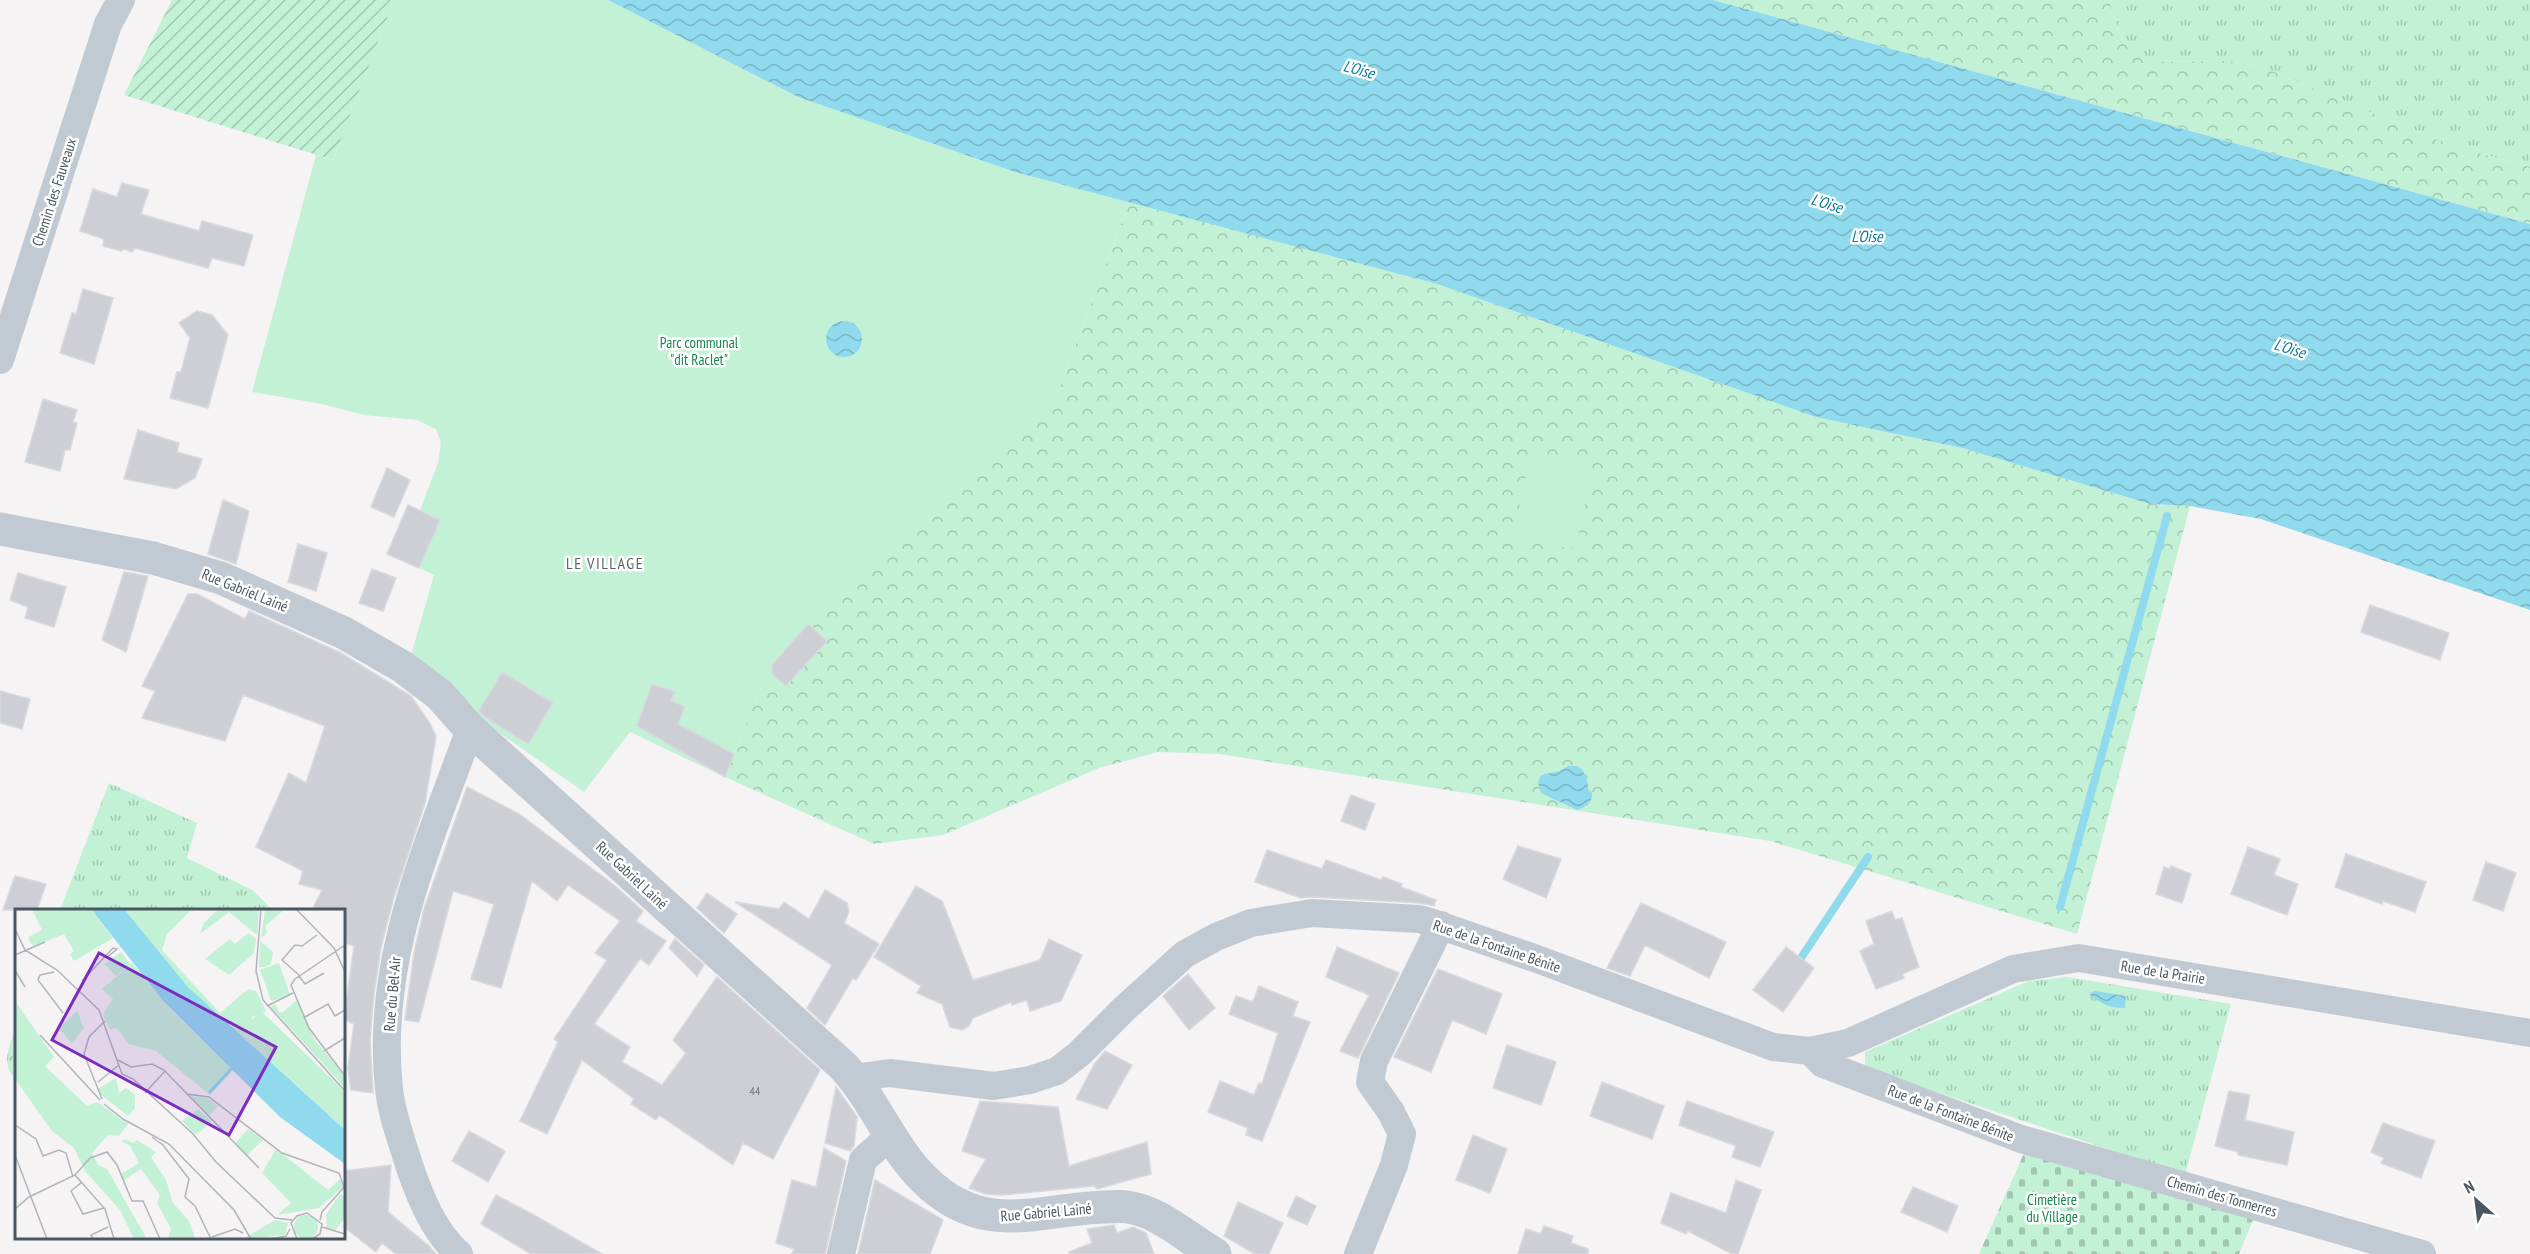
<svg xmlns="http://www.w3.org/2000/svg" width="2530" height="1254" viewBox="0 0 2530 1254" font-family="'PT Sans Narrow',sans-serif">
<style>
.grass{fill:url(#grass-tufts)}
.forest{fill:url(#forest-crowns)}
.cemetery{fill:url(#cemetery-stones)}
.park{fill:#c3f1d5}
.garden{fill:url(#garden-furrows)}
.water{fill:url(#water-waves)}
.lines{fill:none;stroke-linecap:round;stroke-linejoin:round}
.stream{stroke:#90daee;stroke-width:8}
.building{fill:#cdcfd5;stroke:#d7d9de;stroke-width:1.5}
.minor{stroke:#c1cad2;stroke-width:28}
.tertiary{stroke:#c1cad2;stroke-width:33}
.labels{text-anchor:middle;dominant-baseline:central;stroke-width:5;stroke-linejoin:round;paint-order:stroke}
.number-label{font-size:12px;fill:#6b747e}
.street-label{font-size:15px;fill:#4a5661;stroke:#fff}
.park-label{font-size:15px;fill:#17864f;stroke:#fff}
.water-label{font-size:16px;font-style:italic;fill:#0c7c9b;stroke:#fff}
.neighbourhood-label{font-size:16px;letter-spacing:1.5px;fill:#5f6368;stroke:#fff}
.inset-river{fill:none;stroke:#90daee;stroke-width:3}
.inset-road{fill:none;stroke:#b1b4b9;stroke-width:1.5}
.view{fill:#7b2cbf;fill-opacity:0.15;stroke:#7b2cbf;stroke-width:3}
.inset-edge{fill:none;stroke:#4a5661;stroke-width:3}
</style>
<defs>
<pattern id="grass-tufts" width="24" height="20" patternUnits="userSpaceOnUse" patternTransform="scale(1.5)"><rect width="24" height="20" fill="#c3f1d5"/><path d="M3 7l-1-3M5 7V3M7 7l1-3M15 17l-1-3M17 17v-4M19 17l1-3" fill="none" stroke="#a0c6b0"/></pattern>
<pattern id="forest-crowns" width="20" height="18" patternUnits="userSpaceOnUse" patternTransform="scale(1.5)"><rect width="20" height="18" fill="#c3f1d5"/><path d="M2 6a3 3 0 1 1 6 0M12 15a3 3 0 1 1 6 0" fill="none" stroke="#a0c6b0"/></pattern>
<pattern id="cemetery-stones" width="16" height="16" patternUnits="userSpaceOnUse" patternTransform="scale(1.5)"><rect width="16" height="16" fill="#c3f1d5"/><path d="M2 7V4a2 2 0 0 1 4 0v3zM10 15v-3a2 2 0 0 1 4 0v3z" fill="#a0c6b0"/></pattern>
<pattern id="garden-furrows" width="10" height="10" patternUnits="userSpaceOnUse" patternTransform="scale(1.5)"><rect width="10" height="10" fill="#c3f1d5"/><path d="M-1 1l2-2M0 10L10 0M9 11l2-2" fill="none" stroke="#a0c6b0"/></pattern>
<pattern id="water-waves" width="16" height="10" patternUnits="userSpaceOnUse" patternTransform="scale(1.5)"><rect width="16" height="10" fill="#90daee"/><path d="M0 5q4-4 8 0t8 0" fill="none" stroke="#78b4c4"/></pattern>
</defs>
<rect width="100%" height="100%" fill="#f5f3f3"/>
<path class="grass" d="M2109 0H2530V167L2449 145 2262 67 2228 61 2151 62 2131 53 2120 35Z
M109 783 197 823 187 858 254 891 272 910H60Z
M2067 977 2231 1004 2185 1175 1865 1068V1052L2029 981Z
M16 1027V1079C0 1064 9 1047 16 1027Z"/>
<path class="forest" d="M1713 0H2109L2120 35 2131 52 2151 62 2228 61 2262 67 2449 145 2530 167V224Z
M1130 201 1437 284 1816 417 1962 448 2150 504 2190 506 2077 934 1770 841 1219 754 1158 752 1099 768 943 835 874 844 725 777 768 670 836 593 1054 402Z"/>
<path class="cemetery" d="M2025 1151 2255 1215 2239 1254H1979Z"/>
<path class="park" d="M394 0H608L798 97 1015 172 1130 201 1054 402 836 593 768 670 725 777 630 732 584 792 467 710 412 652 434 575 419 568 440 520 420 510 438 463 441 442 436 429 417 420 364 415 322 404 252 392 316 155 333 160Z
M1531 452 1593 461 1576 549 1512 540Z"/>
<path class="garden" d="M172 0H394L333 160 124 95Z"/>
<path class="water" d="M608 0H1713L2530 224V610L2261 519 2190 506 2150 504 1962 448 1816 417 1437 284 1015 172 798 97Z
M826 339a18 18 0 1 1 36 0a18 18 0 1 1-36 0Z
M1568 766H1578C1586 773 1588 779 1588 789L1592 793C1593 803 1585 807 1577 810L1541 793 1538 782 1541 775 1560 771Z
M2095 991 2126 996 2125 1008C2109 1008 2101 1004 2089 994Z"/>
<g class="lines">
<path class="stream" d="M2060 907 2167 516
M1801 958 1868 857"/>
</g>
<path class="building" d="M122 183 149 190 141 214 199 231 202 221 253 235 244 266 212 258 208 268 135 248 132 252 124 249 121 251 103 246 104 239 80 231 93 189 117 197Z
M83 289 113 298 94 364 60 353 72 313 76 314Z
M197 311 212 315 228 335 208 408 170 398 177 372H181L190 338 179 323Z
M43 399 77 410 73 422 77 423 70 450H65L60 471 25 462Z
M138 430 179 443 177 452 202 459 195 478 176 489 124 479Z
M387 468 410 480 394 517 371 507Z
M223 500 249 511 236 564 208 554Z
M408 505 440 520 419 568 387 554Z
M298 544 327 553 316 591 288 582Z
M372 569 396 578 383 611 359 603Z
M124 572 148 576 126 652 102 640Z
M18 573 66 587 54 627 25 618 28 607 10 600Z
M188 594H197L245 619 249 611 341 653 411 696 429 722 436 736 425 803 393 900 381 947 374 993 370 1040 373 1093 351 1090 348 1069 354 1024 344 1019 354 946 344 943V910H312L322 890 299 884 303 871 256 847 289 773 306 783 325 726 243 695 225 741 142 718 155 691 142 686Z
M2370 605 2449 633 2440 660 2361 632Z
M808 624 827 641 786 686 772 674V665Z
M502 672 553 703 528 744 486 718 479 711Z
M652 684 675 692 671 700 685 707 678 724 734 754 725 777 637 726Z
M0 691 30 699 22 729 0 723Z
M467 787 519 814 614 885 643 911 636 921 666 941 649 965 640 959 594 1024 630 1047 622 1062 662 1085 686 1053 673 1040 717 977 820 1070 773 1159 743 1143 733 1165 659 1115 656 1120 631 1104 634 1099 582 1060 547 1134 520 1121 558 1042 554 1039 607 960 595 953 620 921 568 885 557 901 532 881 501 988 471 979 494 904 453 891 419 1022 405 1020 414 953 424 909Z
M1351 795 1375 804 1365 830 1341 821Z
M1518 846 1561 859 1546 898 1503 879Z
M2248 847 2280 859 2274 875 2298 884 2287 915 2231 894Z
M1267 850 1322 869 1326 860 1381 880 1383 877 1402 884 1401 887 1436 900 1434 906 1420 903 1313 897 1301 898 1255 882Z
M2346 854 2426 882 2415 912 2383 901 2382 904 2335 887Z
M2486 862 2516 873 2503 911 2473 900Z
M2171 866 2191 874 2182 903 2156 894 2164 867 2170 869Z
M15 876 46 884 37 910H3Z
M916 886 942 901 973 980 1040 960 1049 939 1082 955 1061 1001 1030 1011 1027 1000 1012 1005 1011 1002 973 1018 969 1026 962 1030 950 1027 942 1004 917 993 921 986 874 957Z
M825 890 847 903 849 912 844 923 879 944 856 980 853 978 825 1025 807 1008 832 965 735 902 779 909 784 902 809 919Z
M707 893 737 914 724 933 697 908Z
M1641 903 1726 942 1709 978 1645 945 1630 976 1607 968Z
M1892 911 1895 920 1902 918 1919 967 1902 974 1904 978 1876 989 1860 951 1874 944 1866 921Z
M675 939 704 965 697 976 669 948Z
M1337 947 1399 973 1358 1058 1340 1051 1369 995 1326 977Z
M1786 947 1814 968 1783 1012 1753 990Z
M1438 969 1502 994 1486 1034 1452 1020 1431 1072 1394 1057Z
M1188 974 1215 1008 1189 1030 1163 996Z
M1259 986 1298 1002 1293 1016 1310 1022 1262 1141 1246 1135 1248 1128 1208 1112 1220 1081 1254 1095 1259 1083 1262 1084 1278 1033 1229 1014 1236 996 1253 1002Z
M1507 1045 1556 1062 1541 1105 1493 1088Z
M1105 1051 1132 1065 1107 1109 1076 1099 1094 1065Z
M1602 1082 1664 1106 1652 1139 1590 1116Z
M836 1087 857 1117 854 1146 850 1151 825 1143Z
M2229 1091 2250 1095 2245 1120 2294 1132 2287 1165 2238 1155V1152L2215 1146Z
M980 1101 1058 1107 1069 1166 1147 1142 1151 1174 1097 1189 1094 1186 1002 1195 986 1194 969 1188 986 1159 962 1151Z
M1687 1101 1774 1132 1760 1167 1732 1157 1736 1146 1679 1125Z
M2383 1123 2435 1141 2421 1178 2381 1163 2384 1158 2371 1152Z
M469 1131 505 1151 488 1182 452 1161Z
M1473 1135 1507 1149 1490 1193 1456 1180Z
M824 1148 846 1161 825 1254H792L794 1249 776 1243 792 1180 816 1187Z
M391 1165 388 1212 429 1246 436 1254H396L382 1243 376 1252 344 1227V1171Z
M875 1180 943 1220 930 1254H858Z
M1736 1180 1761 1190 1738 1254H1732L1688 1231 1686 1234 1661 1223 1671 1193 1726 1213Z
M1913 1187 1958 1206 1947 1232 1901 1212Z
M496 1195 534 1215 602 1254H531L481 1224Z
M1296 1196 1316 1206 1307 1225 1287 1216Z
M1238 1202 1283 1223 1269 1254H1255L1224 1236Z
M1114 1225 1117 1233 1133 1227 1146 1233 1154 1254H1069V1252L1092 1243 1087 1229Z
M1544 1226 1573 1236 1571 1243 1588 1249V1254H1518L1526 1229 1541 1234Z"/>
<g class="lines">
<path class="minor" d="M0 360 108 24 121 0
M1810 1051 1848 1043 2013 969 2079 958 2530 1033
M854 1078 890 1073 994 1086 1030 1080 1057 1071 1079 1054 1124 1009 1185 954 1216 937 1251 923 1312 913 1419 919 1430 922 1537 959 1773 1047 1810 1051 1823 1064 2021 1139 2422 1254
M459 1254C434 1232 421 1199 410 1168 402 1142 392 1116 389 1089 375 961 428 846 470 729
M841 1254 863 1160 889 1137
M1358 1254 1394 1165 1402 1134 1391 1112 1370 1082 1374 1061 1441 925"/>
<path class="tertiary" d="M0 529 153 558 221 578 344 633 403 667 440 695 470 729 843 1066C880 1106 895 1160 940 1193 993 1233 1044 1209 1104 1207 1111 1207 1119 1206 1127 1207 1159 1211 1187 1238 1215 1254"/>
</g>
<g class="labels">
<g class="number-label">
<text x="755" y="1090">44</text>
</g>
<g class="street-label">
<text transform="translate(54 192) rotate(-72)">Chemin des Fauveaux</text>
<text transform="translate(245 590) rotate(22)">Rue Gabriel Lainé</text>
<text transform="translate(632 875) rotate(43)">Rue Gabriel Lainé</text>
<text transform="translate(1497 946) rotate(19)">Rue de la Fontaine Bénite</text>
<text transform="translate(2163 972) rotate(9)">Rue de la Prairie</text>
<text transform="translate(392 994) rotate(-85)">Rue du Bel-Air</text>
<text transform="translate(1951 1113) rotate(21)">Rue de la Fontaine Bénite</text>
<text transform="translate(2222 1196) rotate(16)">Chemin des Tonnerres</text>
<text transform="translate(1046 1212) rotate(-5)">Rue Gabriel Lainé</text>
</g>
<g class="park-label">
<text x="699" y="342">Parc communal<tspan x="699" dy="17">"dit Raclet"</tspan></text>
<text x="2052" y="1199">Cimetière<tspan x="2052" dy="17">du Village</tspan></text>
</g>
<g class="water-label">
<text transform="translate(1359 69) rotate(15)">L'Oise</text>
<text transform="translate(1827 203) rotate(17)">L'Oise</text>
<text x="1867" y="236">L’Oise</text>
<text transform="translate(2290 348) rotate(17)">L'Oise</text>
</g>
<g class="neighbourhood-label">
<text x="605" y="563">LE VILLAGE</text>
</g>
</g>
<g transform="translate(15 909)">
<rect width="330" height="330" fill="#f5f3f3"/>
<path d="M62 102 69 119 57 135 44 119ZM246 102 325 178 330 186V212L287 181 232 128 234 113ZM175 187 192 189 203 197 193 207ZM233 220 248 231 232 246 220 234ZM110 230 118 234 122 231 141 243 136 248 151 271 158 294 174 312 180 329 153 330 156 320 142 294 145 286 126 260 109 271 106 265 124 254 115 237 106 232ZM261 240 313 281 325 270 328 278 304 299 262 306 276 294 247 264ZM325 285 330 288V309L320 321 312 320 311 306ZM279 318a12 12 0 1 1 24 0a12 12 0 1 1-24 0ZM260 311 273 314 270 326 228 330Z" fill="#c3f1d5"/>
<path d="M59 0H76L81 7 59 18 50 4ZM109 0 124 10 155 0H177L152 25 147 41 205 104 233 80 241 82 251 102 237 108 231 127 287 181 330 212V221L173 78ZM203 0H244L242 26 214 3 185 25 189 14ZM250 0H270L250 17 252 24 246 30ZM233 24 241 30 239 44 214 66 190 50 215 30 220 35ZM282 91 299 130 330 168V179L256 98 260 95 264 103H268ZM0 92 39 148 30 157 72 197 82 193 113 215 104 227 93 226 77 244 83 256 92 260 132 330H119L105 301 70 262 59 239 37 222 0 170ZM155 100 218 161 195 186 141 142 114 135 106 125 120 116 143 111ZM325 292 330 295V304L324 314 314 307Z" fill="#c3f1d5"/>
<path d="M183 200 197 213 181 226 167 212Z" fill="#c3f1d5"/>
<path d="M109 0H155L120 13ZM245 32 258 43 256 55 250 58H244ZM117 54 155 100 143 111 120 116 106 125 101 119 95 121 90 111 88 105 98 90 87 80ZM264 54 275 86 256 92 245 61ZM101 169 104 184 111 179 120 186V199L113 207 84 184 83 180Z" fill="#c3f1d5"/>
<path d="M17 0H59L50 4 59 18 81 7 98 29 59 52 55 45 59 42 49 25 19 37 15 33 13 28 27 21ZM106 43 115 55 101 67 89 55Z" fill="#c3f1d5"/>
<path d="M76 0H109L173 78 330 221V255L265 208 149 93Z" fill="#90daee"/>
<path class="inset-river" d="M194 184 218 158"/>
<path class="inset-road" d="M246 0 241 62 248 91 330 182M281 0 319 39 330 63M0 20 10 41 42 61 84 101 107 165 118 170 178 225 201 253 260 309 277 311M330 36 280 70 276 76 294 119 330 167M0 46 30 33M0 61 10 78M39 63 25 66 23 71 48 104M284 67 290 75 309 64M285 67 267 51 280 36 287 37 302 26M67 72 98 39 102 40 91 49M252 97 278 84M290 108 313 95 320 107 330 101M25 126 85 191M309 142 330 129M103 151 116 158 137 155 149 161 244 259M83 173 104 156M130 184 150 162M171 185 194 188 267 244 324 264 329 278M87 190 69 145 74 128 90 112M89 195 108 210 154 235 219 301 236 330M0 216 21 230 28 247 44 241 51 244 58 268M137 228 148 236 174 270 170 288 180 297 196 330M0 246 32 330M60 266 90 300 99 330M67 273 56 282 68 305 89 299M0 300 14 288 60 266 75 249 92 243 102 256 117 292H128L145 330M305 311 307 303 330 277M307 318 330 325M197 328 220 320 228 324M78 330 76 326 93 318M255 330 271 327 275 320M282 330 276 314 282 307 292 304 307 315 305 325 297 330"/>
<path class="view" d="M84 44 261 138 214 226 37 131Z"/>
<rect width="330" height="330" class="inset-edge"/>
</g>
<g transform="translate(2476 1200) rotate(332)" stroke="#ffffff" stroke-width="4.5" paint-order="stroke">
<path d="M0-4.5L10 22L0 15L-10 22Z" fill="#4a5661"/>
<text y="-9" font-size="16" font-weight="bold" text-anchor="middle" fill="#4a5661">N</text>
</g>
</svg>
